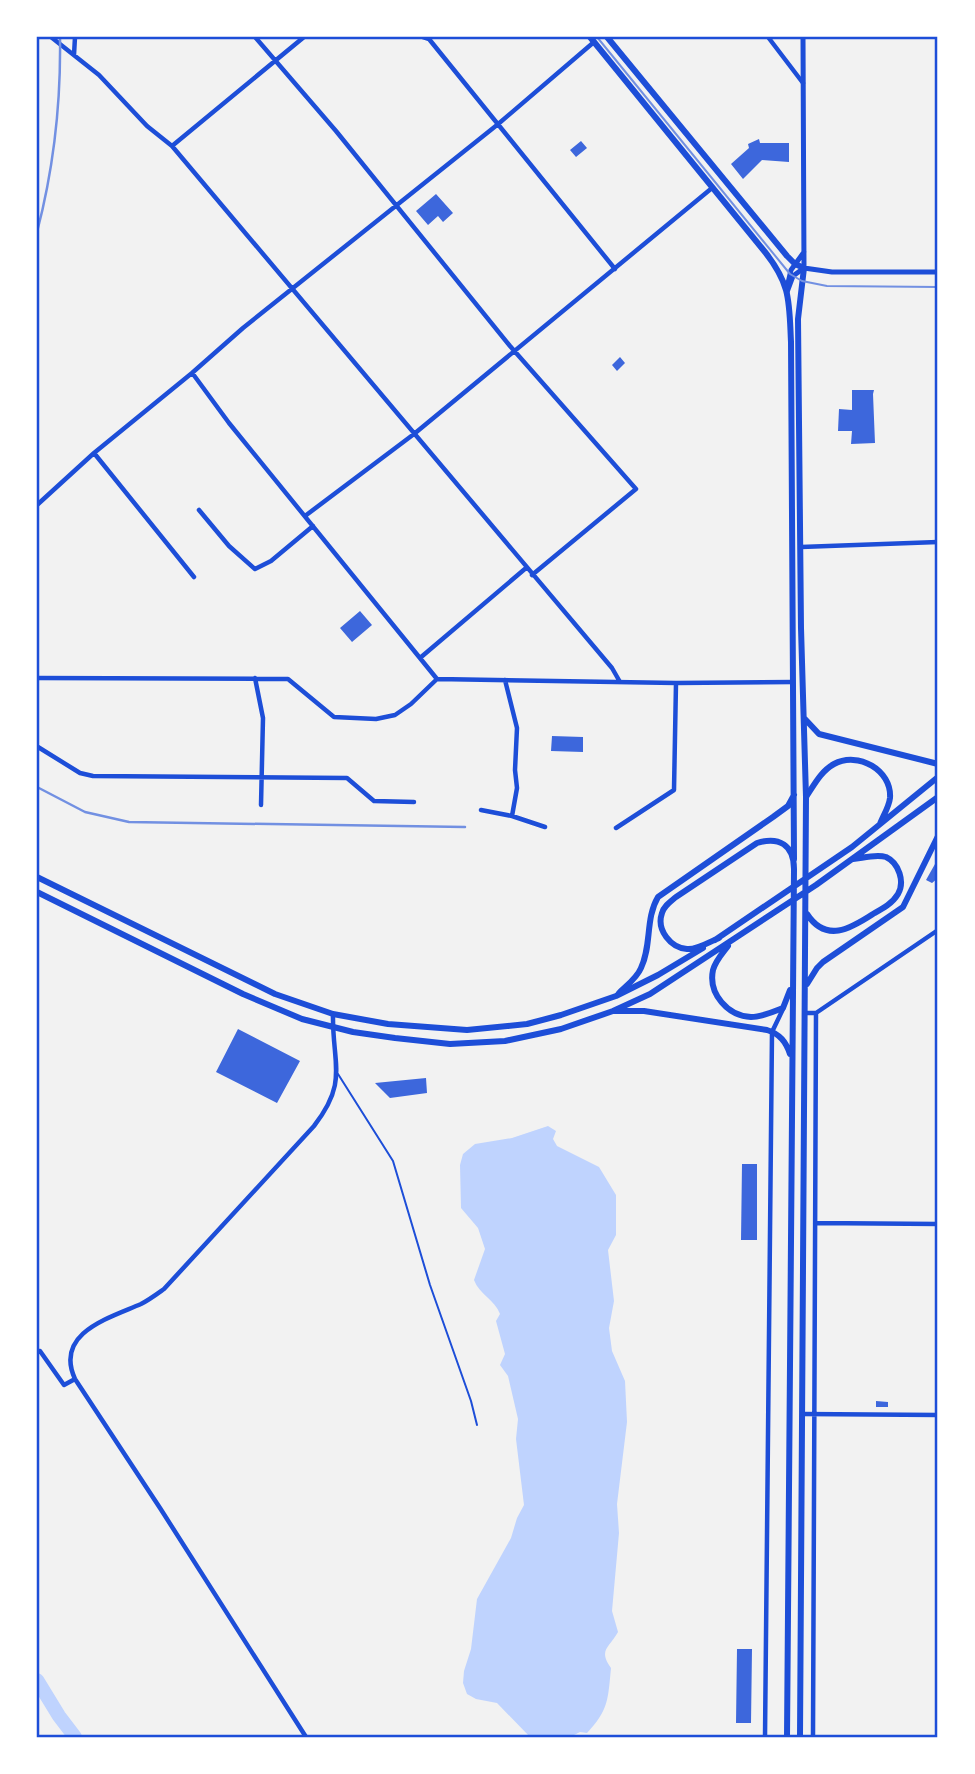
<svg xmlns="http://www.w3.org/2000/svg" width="975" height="1774" viewBox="0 0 975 1774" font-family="'Sofia Sans Condensed',sans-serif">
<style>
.water{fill:#bfd3fe}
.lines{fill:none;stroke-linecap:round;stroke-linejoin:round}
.river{stroke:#bfd3fe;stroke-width:14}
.building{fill:#3d67dc}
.service{stroke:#1d4ed8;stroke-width:2}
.minor{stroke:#1d4ed8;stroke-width:4.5}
.tertiary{stroke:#1d4ed8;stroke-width:5}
.secondary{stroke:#1d4ed8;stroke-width:6}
.primary{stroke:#1d4ed8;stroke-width:6}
.tram{stroke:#7290e2;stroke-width:2}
.rail{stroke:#7290e2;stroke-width:2.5}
.neatline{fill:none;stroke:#1d4ed8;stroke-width:2.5}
</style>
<rect width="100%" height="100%" fill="#f2f2f2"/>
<path class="water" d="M548 1126 556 1131 553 1139 557 1146 599 1167 616 1195V1235L608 1250 614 1301 609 1328 612 1351 625 1381 627 1422 617 1504 619 1533 612 1611 618 1632C609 1648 598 1650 611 1668 608 1698 609 1710 587 1733L580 1732 570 1737H530L497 1703 476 1699 467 1694 463 1683 464 1671 471 1649 477 1599 511 1538 517 1518 524 1505 516 1439 518 1419 508 1376 500 1365 505 1354 496 1321 500 1314C495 1300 479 1294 474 1280L485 1249 478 1228 461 1208 460 1165 463 1154 475 1144 512 1138Z"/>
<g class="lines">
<path class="river" d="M37 1680 59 1716 75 1737"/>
</g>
<path class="building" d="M759 139 760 143H789V162L762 160 743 179 731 164 749 148 748 144Z
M581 141 587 148 576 157 570 150Z
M436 194 453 213 443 222 438 216 428 225 416 211Z
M620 357 625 363 617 371 612 365Z
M852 390H874L873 394 875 443 851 444 852 431H838L839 409 852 410Z
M360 611 372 625 352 642 340 628Z
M552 736 583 737V752L551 751Z
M935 864 938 866V878L932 883 926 880Z
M238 1029 300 1061 277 1103 216 1072Z
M426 1078 427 1093 390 1098 375 1083Z
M742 1164H757V1240H741Z
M876 1401 888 1402V1407H876Z
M737 1649H752L751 1723H736Z"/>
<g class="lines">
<path class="service" d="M338 1074 393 1161 430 1285 471 1401 477 1425"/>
<path class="minor" d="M51 37 99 75 147 126 172 146 612 668 620 682
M255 37 336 131 510 346 636 489 532 575
M423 37 429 39 615 269
M768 37 803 83
M74 55 75 37
M172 146 304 37
M193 374 229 423 437 679
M94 453 194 577
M37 505 94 453 192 373 243 328 497 125 594 42
M199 510 229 546 255 569 271 561 313 526
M305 516 414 434 712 188
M801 547 938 542
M420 658 526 568
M37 678 288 679 334 717 376 719 395 715 411 704 437 679
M255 678 263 718 261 805
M437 679 676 683 793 682
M505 680 517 728 515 770 517 788 512 816
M38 747 80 773 93 776 347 778 374 801 414 802
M481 810 512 816 545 827
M616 828 674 790 676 683
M805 1013H816L938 930
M815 1223 938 1224
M37 1352 40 1351 64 1385 75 1379
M803 1414 938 1415
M306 1737 160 1508 75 1379C54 1333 109 1318 141 1304 149 1300 157 1294 164 1289L314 1126C349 1081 332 1064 333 1014
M765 1737 772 1032 783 1009
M813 1737 816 1013"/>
<path class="tertiary" d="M803 37 804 268
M788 283 791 270 804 252
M787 292 793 276 804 268 832 272H938"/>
<path class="secondary" d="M590 37 765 252C791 285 789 301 791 342L794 859
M607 37 787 256 795 264 804 268 798 319 801 628 806 797
M804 718 819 734 938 764
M619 993C626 986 637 978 641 968 652 945 645 919 658 897L773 817 788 806 794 795"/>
<path class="primary" d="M37 877 275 994 333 1014 388 1024 467 1030 527 1024 561 1015 616 996 658 975 703 948
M37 892 243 994 302 1019 353 1032 395 1038 450 1044 505 1041 561 1029 613 1011 650 994 816 885 938 797
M807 914C826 943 850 929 873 914 882 909 892 904 898 894 905 882 899 863 886 857 876 854 863 858 853 859
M719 938C709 942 697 950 687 949 671 948 656 930 662 913 664 906 670 902 676 897L757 843C779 836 794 845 794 869L787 1737
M715 940 852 847 938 777
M728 946C722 954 716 960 713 970 708 994 728 1016 751 1017 762 1017 773 1012 783 1008L790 990
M807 984 817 968 823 962 903 907 938 836
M615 1011H644L767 1030C780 1034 786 1042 790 1054
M800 1737 806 797C814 785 821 771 834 764 858 751 892 770 890 798 889 807 883 816 880 824"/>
<path class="tram" d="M597 37 790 274 802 281 827 286 938 287"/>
<path class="rail" d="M37 232C54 167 61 103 60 37
M37 787 85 812 129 822 465 827"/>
</g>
<rect width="975" height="1774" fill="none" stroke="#ffffff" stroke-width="77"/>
<rect x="38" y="38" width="898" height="1698" class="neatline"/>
</svg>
